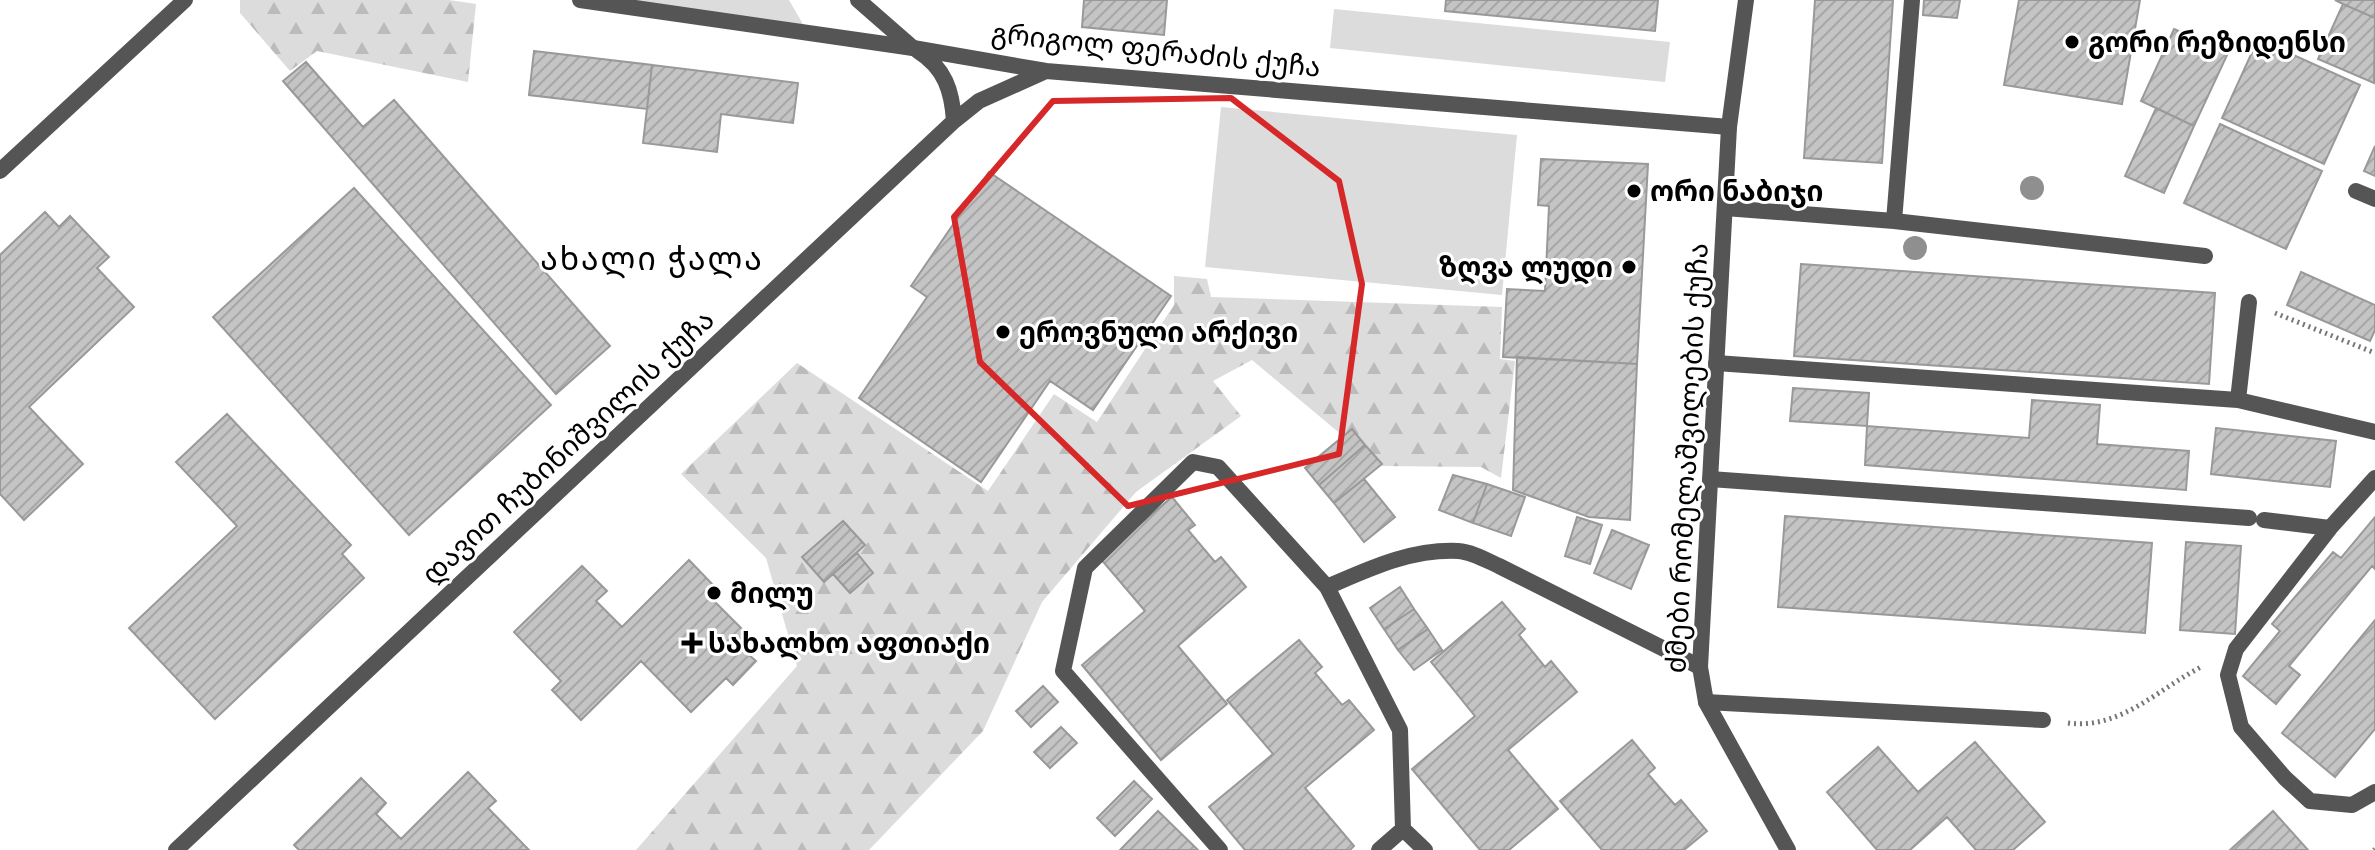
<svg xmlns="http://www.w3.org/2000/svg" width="2375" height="850" viewBox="0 0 2375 850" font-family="Roboto,'Noto Sans Georgian',sans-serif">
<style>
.green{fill:#dcdcdc}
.forest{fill:url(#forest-firs)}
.building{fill:url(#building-hatch);stroke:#999;stroke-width:2}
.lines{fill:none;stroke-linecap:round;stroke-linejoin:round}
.path{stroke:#777;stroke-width:5;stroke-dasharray:2 4;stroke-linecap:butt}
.service{stroke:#555;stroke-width:16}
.minor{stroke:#555;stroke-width:16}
.tertiary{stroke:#555;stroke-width:16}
.tree{fill:#8f8f8f}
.marked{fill:none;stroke:#d62828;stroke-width:6;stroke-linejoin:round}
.poi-dot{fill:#000;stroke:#fff;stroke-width:3}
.labels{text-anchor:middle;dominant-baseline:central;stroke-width:6;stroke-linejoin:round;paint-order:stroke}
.poi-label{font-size:28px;font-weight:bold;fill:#000;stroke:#fff;text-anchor:start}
.street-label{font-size:28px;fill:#000;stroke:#fff}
.quarter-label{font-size:32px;letter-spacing:2px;fill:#000;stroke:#fff}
</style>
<defs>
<pattern id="forest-firs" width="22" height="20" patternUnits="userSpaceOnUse" patternTransform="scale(2)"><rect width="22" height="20" fill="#dcdcdc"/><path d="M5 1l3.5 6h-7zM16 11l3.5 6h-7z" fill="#bbb"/></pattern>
<pattern id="building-hatch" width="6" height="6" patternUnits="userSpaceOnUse" patternTransform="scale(2)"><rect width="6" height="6" fill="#c4c4c4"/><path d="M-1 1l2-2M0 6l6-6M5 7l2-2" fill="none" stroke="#a7a7a7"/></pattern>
</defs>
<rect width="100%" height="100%" fill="#fff"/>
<path class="green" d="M633 0H789L804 26Z
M1334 9 1670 42 1665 82 1330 48Z
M1221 107 1517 135 1502 295 1205 267Z"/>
<path class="forest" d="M240 0H449L476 4 468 82 317 51 290 71 240 13Z
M1174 276 1207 279 1211 297 1502 307 1500 359 1515 361 1501 478 1481 467 1379 466 1252 360 1213 381 1241 416 1136 492 1042 602 983 731 869 850H636L797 666 766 558 681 474 797 363 988 491 1054 394 1097 422 1174 305Z"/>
<path class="building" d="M1084 0H1167L1164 35 1082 27Z
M1446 0H1658L1655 31 1445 11Z
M1815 0H1893L1882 163 1804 158Z
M1924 0H1960L1957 18 1923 15Z
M2019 0H2140L2122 104 2004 85Z
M2335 0H2375V18L2343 4Z
M2343 4 2375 18 2374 83 2318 59Z
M2174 29 2228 53 2194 126 2141 101Z
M2258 39 2360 85 2324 164 2222 118Z
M534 51 652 65 647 109 529 95Z
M306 62 363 127 394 100 610 346 556 394 283 81Z
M652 65 798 83 793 123 721 114 717 152 643 143Z
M2156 108 2194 126 2164 193 2125 176Z
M2220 124 2322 171 2286 249 2184 203Z
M2375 146V176L2364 171Z
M1541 159 1648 164 1637 364 1503 357 1507 289 1545 291 1549 206 1538 205Z
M989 172 1171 296 1093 410 1050 381 981 482 859 398 927 297 911 286Z
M354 188 551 405 409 535 213 317Z
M45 212 59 227 70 216 109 257 97 268 134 307 29 407 83 464 24 520 0 494V255Z
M1801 264 2215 293 2209 384 1794 356Z
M2301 272 2375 305V330L2370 341 2287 305Z
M1517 357 1637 364 1630 520 1589 517 1513 490Z
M1793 388 1869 393 1867 426 1790 421Z
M2032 400 2100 405 2097 444 2189 451 2186 490 1865 465 1867 426 2029 438Z
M227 414 351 545 342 554 364 578 215 719 129 628 237 526 176 462Z
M2216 428 2336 441 2330 487 2211 474Z
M1352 429 1365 445 1319 485 1305 468Z
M1365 445 1382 464 1334 503 1319 485Z
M1453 475 1487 484 1473 523 1439 510Z
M1364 479 1395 517 1364 542 1334 503Z
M1487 484 1525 497 1511 536 1473 523Z
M1172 497 1195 525 1188 530 1215 562 1221 557 1246 587 1178 646 1227 704 1161 760 1082 665 1145 611 1100 558Z
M1785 516 2152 543 2145 633 1778 607Z
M1577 517 1602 525 1590 564 1565 556Z
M2375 517V569L2372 566 2289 666 2300 675 2276 704 2243 676 2280 631 2272 624 2333 552 2341 558Z
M843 521 865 545 824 582 802 557Z
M1612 530 1649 545 1631 589 1594 573Z
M2186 542 2241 546 2235 634 2180 630Z
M857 553 873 573 850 593 833 574Z
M689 560 716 588 709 596 758 645 748 654 756 661 733 685 726 678 691 712 641 661 581 720 552 690 561 681 514 632 582 566 607 591 596 601 622 627Z
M1400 587 1414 609 1384 629 1370 608Z
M1502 602 1525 629 1519 635 1545 667 1551 661 1577 692 1508 750 1558 809 1509 850H1480L1412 769 1475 716 1431 662Z
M1414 609 1428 629 1398 650 1384 629Z
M2375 620V729L2335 777 2282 733Z
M1428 629 1442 650 1414 670 1398 650Z
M1299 640 1322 667 1315 673 1342 705 1349 700 1374 730 1305 788 1354 846 1350 850H1245L1209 807 1273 754 1227 700Z
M1043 686 1058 702 1031 727 1016 711Z
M1061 727 1077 743 1050 768 1034 752Z
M1632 740 1655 768 1648 774 1675 805 1681 800 1707 831 1684 850H1602L1560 801Z
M1975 742 2045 822 2013 850H1976L1947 817 1910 850H1877L1827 792 1878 747 1918 792Z
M468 772 496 801 488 808 529 850H299L294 845 361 778 386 803 376 814 401 839Z
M1134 781 1152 799 1115 836 1097 818Z
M1158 811 1198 850H1120Z
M2273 811 2308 850H2230Z"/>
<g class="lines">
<path class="path" d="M2275 313 2375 353
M2068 723C2121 730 2159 688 2203 666
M2374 850 2375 849"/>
<path class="service" d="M858 0 913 48
M2356 191 2375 199
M1725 208 1894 221 2205 256
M1894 221 1912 0
M2249 302 2238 400 2375 432
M1716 363 2238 400
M2375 478 2330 528 2236 649 2228 675 2241 727 2285 778 2310 801 2352 805 2375 792
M1710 479 2249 518
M2264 520 2330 528
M1327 587C1369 569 1410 549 1458 551 1472 552 1486 560 1499 566L1700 667
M1706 702 2043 720
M1220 850 1063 671 1085 568 1193 462 1218 467 1327 587 1400 730 1403 829 1425 850
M1379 850 1403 829"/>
<path class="minor" d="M580 0 913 48 1046 71 1729 127
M918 51C945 68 952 91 954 121
M0 171 185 0
M176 850 954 121 979 101 1046 71"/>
<path class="tertiary" d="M1746 0 1729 127 1700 667 1706 702 1788 850"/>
</g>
<g class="tree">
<circle cx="2032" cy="188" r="12"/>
<circle cx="1915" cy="248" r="12"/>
</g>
<path class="marked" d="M1231 98 1339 181 1362 284 1339 454 1128 506 980 362 954 217 1053 101Z"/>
<g class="poi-dot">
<circle cx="2072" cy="42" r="8"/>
<circle cx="1634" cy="191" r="8"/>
<circle cx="1629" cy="267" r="8"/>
<circle cx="1003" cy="332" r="8"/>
<circle cx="714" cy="593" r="8"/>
<path d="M688 631h8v8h8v8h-8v8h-8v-8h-8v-8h8z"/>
</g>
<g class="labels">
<g class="poi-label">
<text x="2088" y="42">გორი რეზიდენსი</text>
<text x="1650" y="191">ორი ნაბიჯი</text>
<text x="1613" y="267" text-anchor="end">ზღვა ლუდი</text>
<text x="1019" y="332">ეროვნული არქივი</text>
<text x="730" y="593">მილუ</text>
<text x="708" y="643">სახალხო აფთიაქი</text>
</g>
<g class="street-label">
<text transform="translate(1156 50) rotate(6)">გრიგოლ ფერაძის ქუჩა</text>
<text transform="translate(568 447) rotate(-43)">დავით ჩუბინიშვილის ქუჩა</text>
<text transform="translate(1687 458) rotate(-87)">ძმები რომელაშვილების ქუჩა</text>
</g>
<g class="quarter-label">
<text x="652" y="259">ახალი ჭალა</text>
</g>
</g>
</svg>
